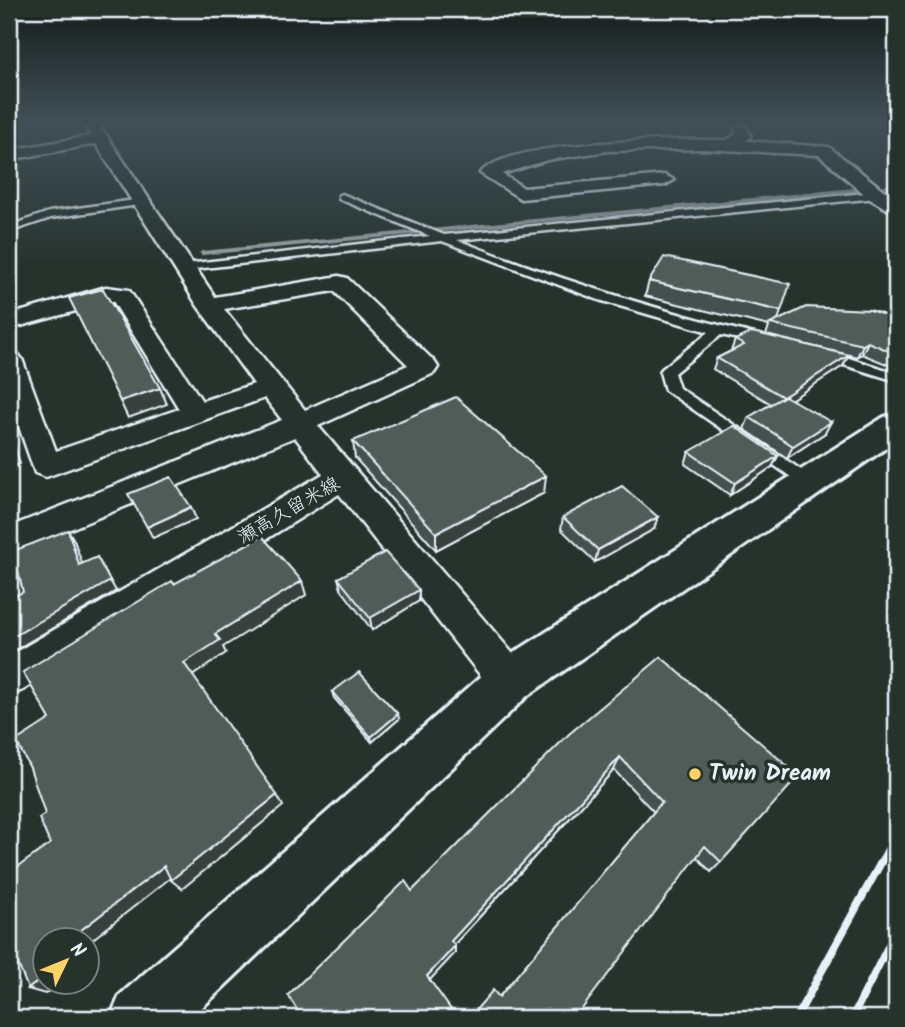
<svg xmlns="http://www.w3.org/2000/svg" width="905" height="1027" viewBox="0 0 905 1027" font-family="Kalam,'Klee One',sans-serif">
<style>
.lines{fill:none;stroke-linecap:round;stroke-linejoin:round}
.stream{fill:#98a3a5;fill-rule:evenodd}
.lane-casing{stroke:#e8f1f8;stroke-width:5}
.street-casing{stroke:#e8f1f8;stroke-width:5}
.primary-casing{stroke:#e8f1f8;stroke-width:6}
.lane{fill:#26332d;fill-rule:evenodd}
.street{fill:#26332d;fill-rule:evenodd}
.primary{fill:#26332d;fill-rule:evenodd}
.rail{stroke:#e8f1f8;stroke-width:8}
.wall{fill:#454f4d;stroke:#e8f1f8;stroke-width:2}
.shaded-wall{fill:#38403e;stroke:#e8f1f8;stroke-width:2}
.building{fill:#505c59;stroke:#e8f1f8;stroke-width:2}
.poi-dot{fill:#ffd166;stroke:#26332d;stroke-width:2.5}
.labels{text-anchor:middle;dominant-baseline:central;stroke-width:7;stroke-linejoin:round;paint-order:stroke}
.street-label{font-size:19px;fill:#e8f1f8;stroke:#26332d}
.near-poi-label{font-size:23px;font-weight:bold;fill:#e8f1f8;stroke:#26332d;text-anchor:start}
</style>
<rect width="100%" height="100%" fill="#26332d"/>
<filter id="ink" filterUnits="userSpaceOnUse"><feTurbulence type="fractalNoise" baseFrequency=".0143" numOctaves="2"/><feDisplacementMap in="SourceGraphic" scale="14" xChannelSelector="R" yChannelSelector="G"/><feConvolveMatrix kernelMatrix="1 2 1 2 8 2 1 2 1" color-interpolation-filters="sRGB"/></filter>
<g filter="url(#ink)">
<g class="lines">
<path class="stream" d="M896 184V188L202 255 199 253 202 251Z"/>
<g class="lane-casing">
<path id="lane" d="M896 190V196L457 240C560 280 663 312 770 338V344L765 345 721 335 674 373 679 388 813 478 815 482 807 488 665 390 660 372 662 369 709 332 599 300 442 241 186 270 180 267 186 264 430 236 339 199V195L342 194 444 235Z
M142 199 147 202 145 204 51 218 9 232V226L49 212Z
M823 350 896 373V381L818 357V351Z"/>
</g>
<g class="street-casing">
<path id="street" d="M83 123H98L215 297 339 276 347 278 434 361 438 367 434 373 318 426 525 668 531 681 525 694 510 700 495 694 339 494 23 690 9 695V656L323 474 295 437 9 554V527L282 420 265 398 57 473 46 477 35 473 9 398V351L18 354 22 359 56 451 179 409 113 301 9 329V315L106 287 129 290 202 401 254 384 197 305 96 144 9 160V150L91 136ZM334 291 408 365 305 410 224 309Z
M741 125 746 127 751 136 746 141 829 147 896 200V214L870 199 819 155 702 149 608 151 547 160 502 174 524 188 665 175 674 180 665 185 521 199 480 173C510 139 681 139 727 140L735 135 736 127Z"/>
</g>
<g class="primary-casing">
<path id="primary" d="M896 414V441L527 696 191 1018H110L120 995 493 666 884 417Z"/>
</g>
<use href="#lane" class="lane"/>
<use href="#street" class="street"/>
<use href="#primary" class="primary"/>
<path class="rail" d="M796 1018 896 835
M852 1018 896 931"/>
</g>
<path class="wall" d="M649 281 781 311 778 320 896 319V368L862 354 857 357 766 335 769 326 645 296Z
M735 340 843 366 792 399 825 433 787 458 744 429 749 417 771 404 713 369 717 358 731 351Z
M353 441 544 493 436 550 355 458Z
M689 452 778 456 772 467 730 495 685 464Z
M563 517 654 529 595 562 561 529Z
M338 578 419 590V601L372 630 341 589Z
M661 657 721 862 711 872 697 857 499 997 654 812 614 770 454 945 455 953 302 1018 412 891Z
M332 692 399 719 372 742 334 698Z"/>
<path class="shaded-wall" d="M868 342 862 354 857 357 863 345Z
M849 355 843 366 778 408 783 397Z
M160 388 167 404 128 418 120 401Z
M831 422 825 433 787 458 793 446Z
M9 426 20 464 9 468Z
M778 456 772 467 730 495 735 483Z
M546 476 544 493 436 550V533Z
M191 507 196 519 153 538 147 527Z
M658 517 654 529 595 562 598 550Z
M68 530 74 540 86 575 79 565Z
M97 557 116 591 15 650 9 644V639Z
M302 581 306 595 223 647 226 653 192 676 184 663 215 634Z
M419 590V601L372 630 370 618Z
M398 714 399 719 372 742 371 737Z
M620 757 614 770 451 948V941Z
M277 795 283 806 182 889 171 880Z
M164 866 174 875 88 943V940H68Z
M455 946V953L428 982 427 976Z
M46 975V982H61L45 994 28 989Z"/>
<path class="building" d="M664 257 790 284 781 311 649 281Z
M103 289 160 388 120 401 69 298Z
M806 307 870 310 896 319V354L868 342 863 345 770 324Z
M752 332 849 355 783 397 717 358 744 345 735 340Z
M785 396 831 422 793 446 749 417Z
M456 397 546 476 436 533 353 441Z
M734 426 778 456 735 483 689 452Z
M171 477 191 507 147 527 128 494Z
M622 486 658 517 598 550 563 517Z
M68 530 79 565 97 557 110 581 9 639V598L23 592 13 551Z
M262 536 302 581 215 634 220 640 184 663 277 795 171 880 164 866 68 940H46V975L28 989 9 941V873L50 844 39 818 45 814 30 768 16 741 50 719 23 672 172 581 174 584Z
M385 552 419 590 370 618 338 578Z
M661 657 799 776 721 862 705 846 575 1018H469L493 990 499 997 662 802 620 757 451 941 455 946 427 976 457 1018H302L288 995 405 881 412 891 569 734Z
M359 672 398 714 371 737 332 692Z"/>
</g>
<linearGradient id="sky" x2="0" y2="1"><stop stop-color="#151c19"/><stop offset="0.46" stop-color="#415057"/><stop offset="1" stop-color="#415057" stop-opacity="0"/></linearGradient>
<rect width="905" height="267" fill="url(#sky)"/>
<circle class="poi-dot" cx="695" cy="774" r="7"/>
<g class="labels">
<g class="street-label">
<text transform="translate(289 511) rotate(-30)">瀬高久留米線</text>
</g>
<g class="near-poi-label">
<text x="709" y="774">Twin Dream</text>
</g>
</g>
<rect width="905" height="1027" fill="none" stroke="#26332d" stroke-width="35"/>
<rect x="18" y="18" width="870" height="992" fill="none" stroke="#e8f1f8" stroke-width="2.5" filter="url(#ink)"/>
<g transform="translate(66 961) rotate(47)"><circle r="33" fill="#26332d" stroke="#747f7e" stroke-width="2"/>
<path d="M0-5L12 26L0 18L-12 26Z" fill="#ffd166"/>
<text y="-10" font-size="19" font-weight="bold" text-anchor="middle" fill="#e8f1f8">N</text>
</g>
</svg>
